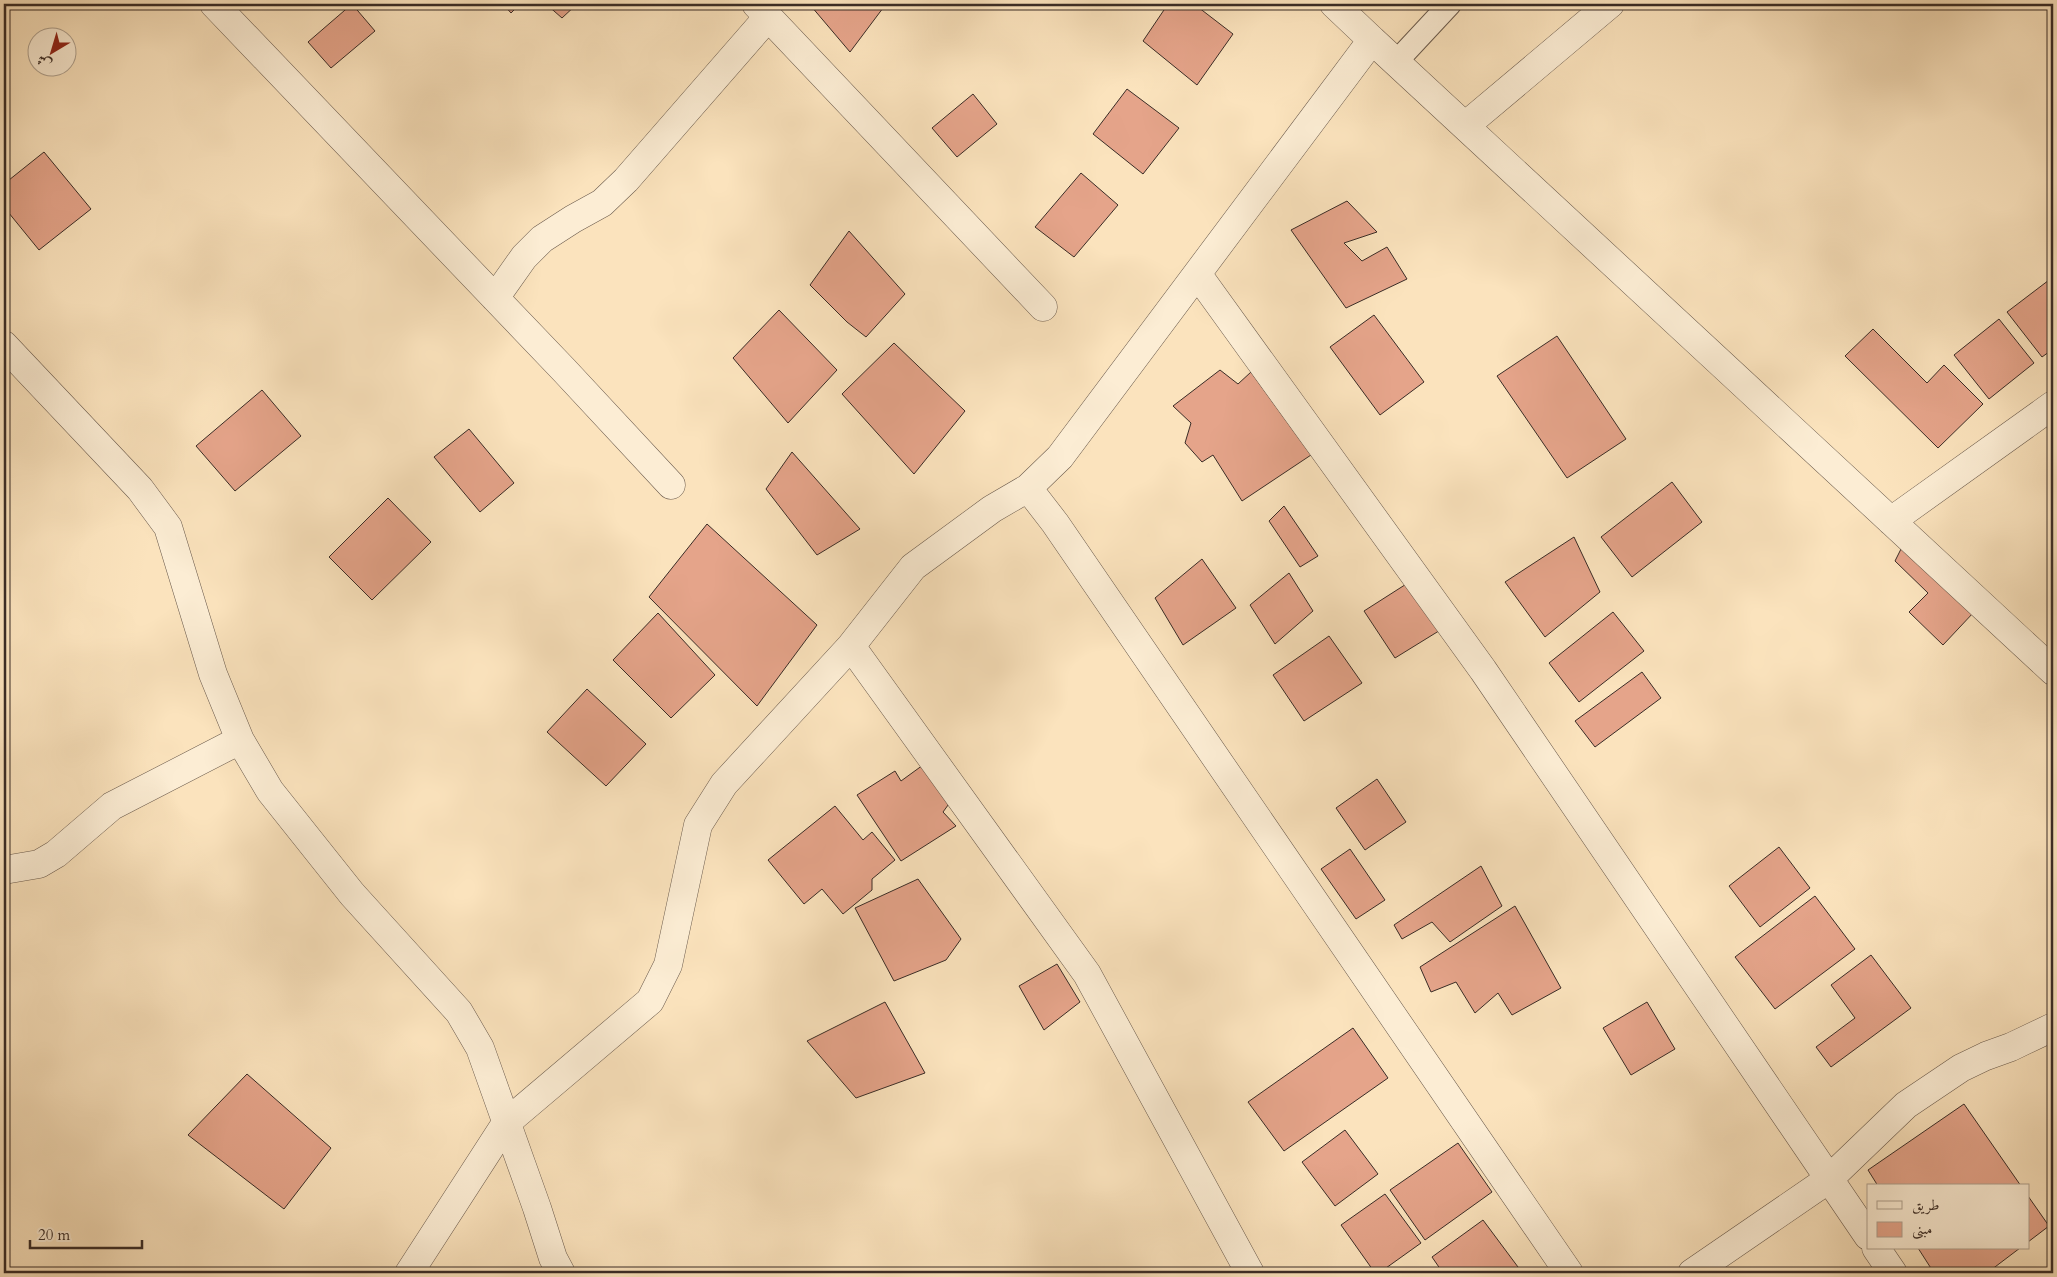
<svg xmlns="http://www.w3.org/2000/svg" width="2057" height="1277" viewBox="0 0 2057 1277" font-family="Cardo,Amiri,serif">
<style>
.building{fill:#e5a48a;stroke:#3a2c26}
.lines{fill:none;stroke-linecap:round;stroke-linejoin:round}
.service-casing{stroke:#6a5a4c;stroke-width:24}
.minor-casing{stroke:#6a5a4c;stroke-width:29}
.service{stroke:#fcedd4;stroke-width:22}
.minor{stroke:#fcedd4;stroke-width:28}
</style>
<rect width="100%" height="100%" fill="#fbe3bd"/>
<filter id="stains"><feTurbulence type="fractalNoise" baseFrequency=".004" numOctaves="4"/><feColorMatrix values="0 0 0 0 .2 0 0 0 0 .09 0 0 0 0 .02 0 0 0 .5 -.17"/></filter>
<radialGradient id="worn" r=".72"><stop offset=".6" stop-color="#630" stop-opacity="0"/><stop offset="1" stop-color="#630" stop-opacity=".3"/></radialGradient>
<path class="building" d="M352 4 375 31 331 68 308 42Z
M503 4H520L511 13Z
M546 4H577L562 18Z
M813 4H886L850 52 811 6Z
M1168 4H1194L1233 34 1197 85 1143 41Z
M1127 89 1179 128 1143 174 1093 134Z
M973 94 997 124 957 157 932 128Z
M44 152 91 209 39 250 4 207V184Z
M1081 173 1118 205 1074 257 1035 227Z
M1347 201 1377 232 1344 243 1362 261 1387 247 1407 279 1346 308 1291 230Z
M849 231 905 294 866 337 847 322 810 285Z
M2053 277V349L2042 357 2007 312Z
M779 310 837 370 788 423 733 358Z
M1374 315 1424 382 1380 415 1330 347Z
M1999 319 2034 363 1989 399 1954 355Z
M1873 329 1927 383 1944 365 1983 404 1938 448 1845 356Z
M1557 336 1626 439 1567 478 1497 376Z
M894 343 965 411 914 474 842 394Z
M1220 370 1238 384 1251 372 1311 455 1242 501 1213 455 1202 462 1185 443 1191 423 1173 406Z
M262 390 301 436 235 491 196 446Z
M469 429 514 483 480 512 434 457Z
M792 452 860 529 817 555 766 489Z
M1672 482 1702 522 1632 577 1601 537Z
M388 498 431 542 372 600 329 557Z
M1284 506 1318 556 1300 567 1269 521Z
M707 524 817 625 757 706 649 597Z
M1574 537 1600 592 1545 637 1505 582Z
M1904 543 1974 612 1943 645 1909 612 1928 593 1895 561Z
M1202 559 1236 608 1183 645 1155 598Z
M1289 573 1313 611 1275 644 1250 605Z
M1411 581 1442 629 1395 658 1364 611Z
M1613 612 1644 651 1579 702 1549 663Z
M658 613 715 675 671 718 613 660Z
M1329 636 1362 683 1304 721 1273 675Z
M1642 672 1661 698 1595 747 1575 721Z
M587 689 646 744 606 786 547 732Z
M923 765 951 801 943 812 956 826 901 861 857 795 895 771 901 781Z
M1377 779 1406 822 1365 850 1336 808Z
M835 806 863 840 872 832 895 860 872 879V890L843 914 822 889 804 904 768 860Z
M1779 847 1810 888 1760 927 1729 886Z
M1350 849 1385 900 1356 919 1321 869Z
M1481 866 1502 906 1450 942 1432 922 1402 939 1394 925Z
M918 879 961 939 946 960 894 981 855 908Z
M1815 896 1855 949 1775 1009 1735 957Z
M1515 906 1561 988 1512 1015 1498 993 1475 1013 1456 982 1431 992 1420 967Z
M1871 955 1911 1008 1831 1067 1816 1047 1855 1018 1831 985Z
M1057 964 1080 1002 1044 1030 1019 986Z
M885 1002 925 1073 856 1098 807 1041Z
M1647 1002 1675 1049 1631 1075 1603 1028Z
M1353 1028 1388 1078 1284 1151 1248 1102Z
M247 1074 331 1148 284 1209 188 1135Z
M1964 1104 2021 1186H1878L1868 1170Z
M1345 1130 1378 1174 1335 1206 1302 1162Z
M1458 1143 1492 1192 1425 1240 1390 1190Z
M1385 1194 1421 1243 1379 1273H1375L1341 1225Z
M2028 1196 2049 1226 2028 1242Z
M1483 1220 1518 1267 1509 1273H1443L1432 1257Z
M1918 1248H2020L1987 1273H1934Z"/>
<g class="lines">
<g class="service-casing">
<path id="service" d="M1396 62 1450 4"/>
</g>
<g class="minor-casing">
<path id="minor" d="M214 4 564 370 671 485
M756 4 1043 307
M1334 4 1372 40 1060 457 1028 488 1055 523 1569 1273
M1372 40 2053 671
M1465 126 1610 4
M1198 275 1483 670 1868 1236
M495 298 524 257 542 239 573 219 602 203 626 180 768 17
M4 345 140 489 168 527 213 674 240 740 270 791 352 894 459 1012 480 1048 537 1208 553 1258 561 1273
M1891 521 2053 405
M851 646 1087 974 1250 1273
M4 870 39 864 56 854 112 806 240 740
M1876 1248 1893 1273
M409 1273 506 1123 650 1001 668 965 698 825 724 784 851 646 913 567 992 509 1028 488
M1692 1273 1829 1179 1906 1105 1961 1068 1986 1056 2011 1047 2053 1027"/>
</g>
<use href="#service" class="service"/>
<use href="#minor" class="minor"/>
</g>
<rect width="2057" height="1277" fill="none" stroke="#fbe3bd" stroke-width="20"/>
<rect x="5" y="5" width="2047" height="1267" fill="none" stroke="#3a2c26" stroke-width="2.5"/>
<rect x="10" y="10" width="2037" height="1257" fill="none" stroke="#3a2c26"/>
<rect x="1867" y="1184" width="162" height="65" fill="#fcedd4" stroke="#aea08e"/>
<rect x="1877" y="1201" width="25" height="8" fill="#fcedd4" stroke="#aea08e"/>
<text x="1912" y="1210" font-size="15" fill="#3a2c26">طريق</text>
<rect x="1877" y="1222" width="25" height="15" fill="#e5a48a" stroke="#aea08e"/>
<text x="1912" y="1234" font-size="15" fill="#3a2c26">مبنى</text>
<g transform="translate(52 52) rotate(218)"><circle r="24" fill="#fcedd4" stroke="#aea08e"/>
<path d="M0-4L9 19L0 12L-9 19Z" fill="#8f2418"/>
<text y="-8" font-size="14" font-weight="bold" text-anchor="middle" fill="#3a2c26">ش</text>
</g>
<path d="M30 1240v8h112v-8" fill="none" stroke="#3a2c26" stroke-width="2.5"/>
<text x="38" y="1240" font-size="15" fill="#3a2c26" stroke="#fcedd4" stroke-width="4" paint-order="stroke">20 m</text>
<rect width="100%" height="100%" filter="url(#stains)"/>
<rect width="100%" height="100%" fill="url(#worn)"/>
</svg>
